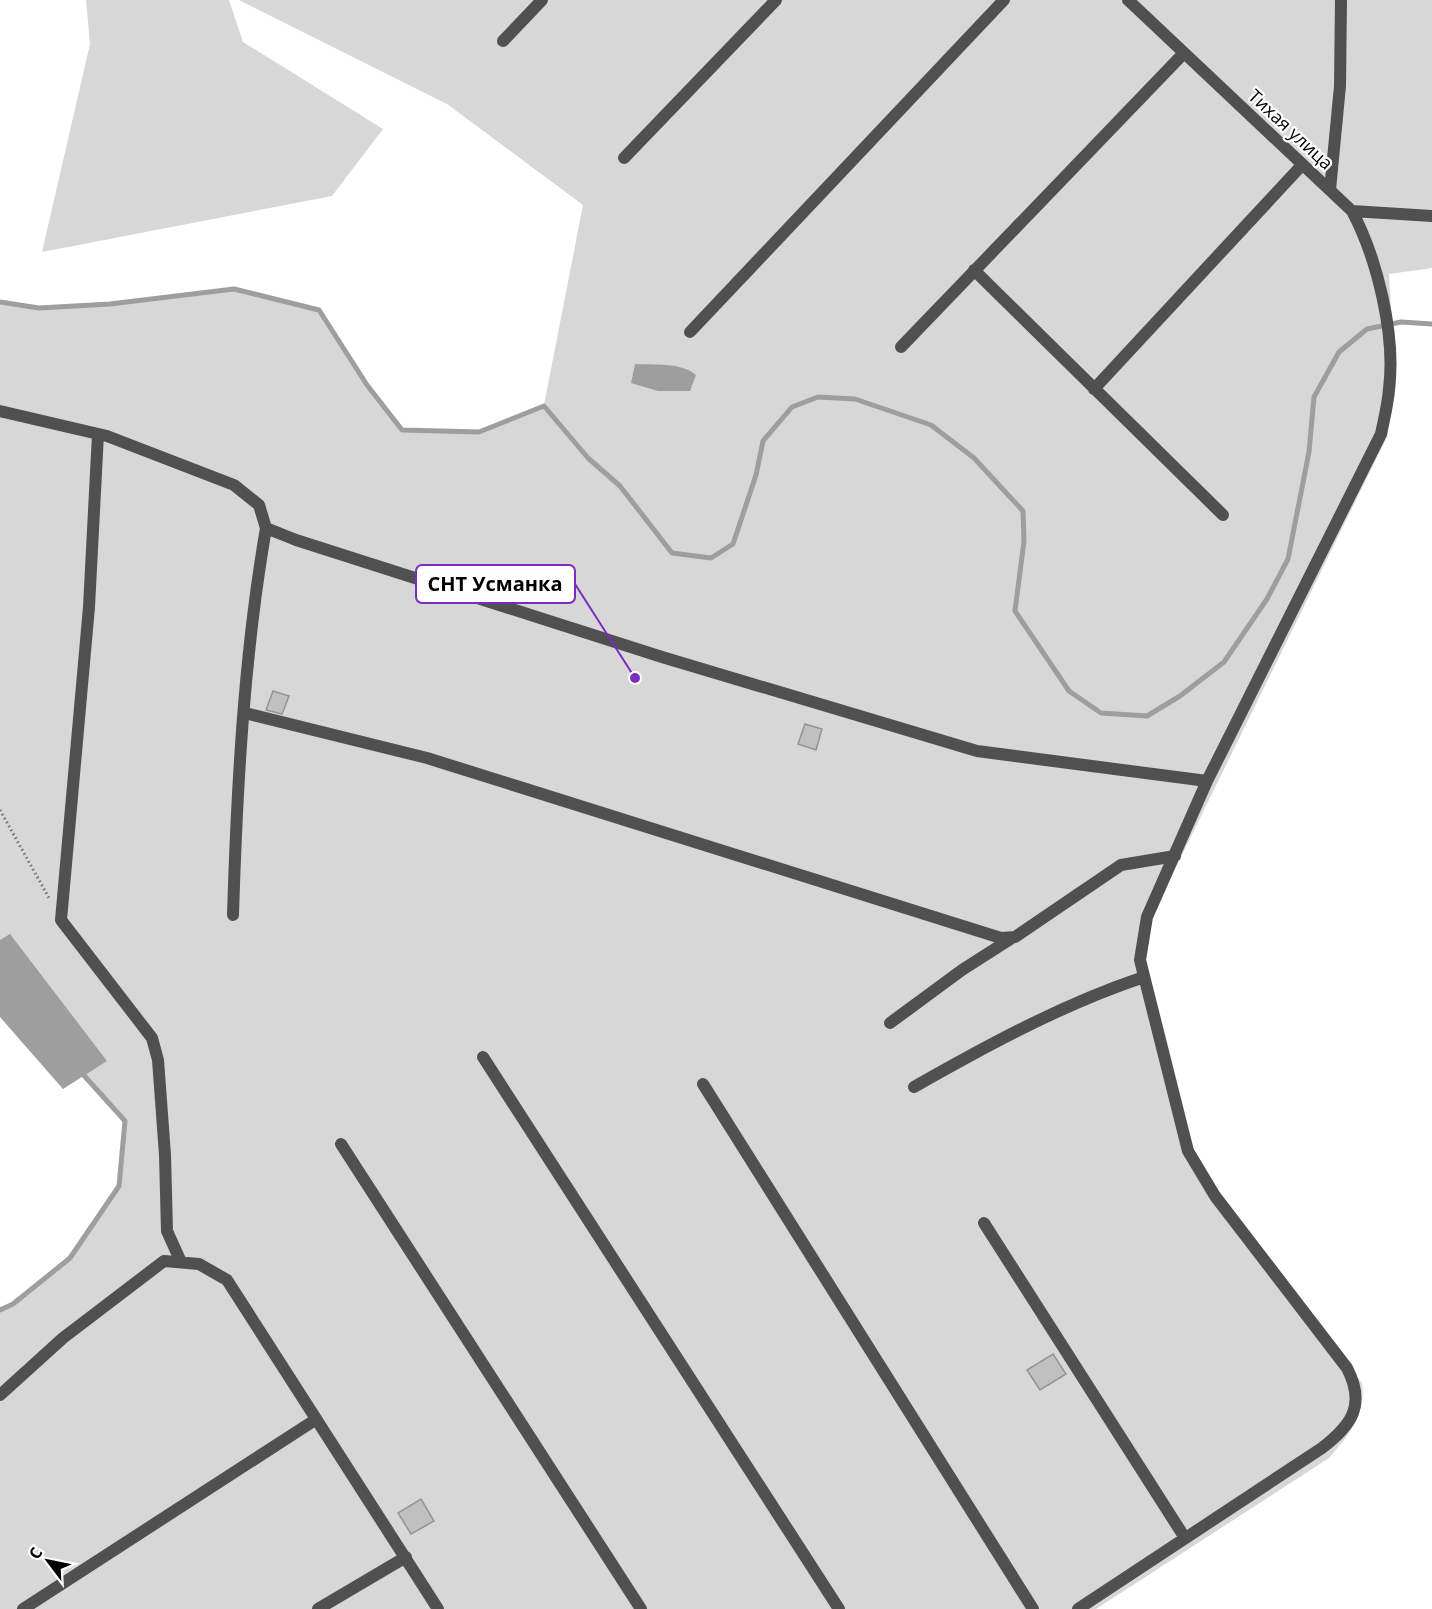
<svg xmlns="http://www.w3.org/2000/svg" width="1432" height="1609" viewBox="0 0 1432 1609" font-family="'Open Sans',sans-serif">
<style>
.green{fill:#d7d7d7}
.water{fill:#9e9e9e}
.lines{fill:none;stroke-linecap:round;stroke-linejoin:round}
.stream{stroke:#9e9e9e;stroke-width:5}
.building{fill:#c0c0c0;stroke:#949494;stroke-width:1.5}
.path{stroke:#727272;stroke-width:3;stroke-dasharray:1.5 3;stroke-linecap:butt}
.minor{stroke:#505050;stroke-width:12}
.labels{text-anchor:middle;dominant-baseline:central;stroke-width:4.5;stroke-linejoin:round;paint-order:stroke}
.street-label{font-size:18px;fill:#000;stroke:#fff}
.leader{fill:none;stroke:#7b2cbf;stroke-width:2}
.callout-dot{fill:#7b2cbf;stroke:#fff;stroke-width:2}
.callout{fill:#fff;stroke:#7b2cbf;stroke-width:2}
.callout-label{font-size:20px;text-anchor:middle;font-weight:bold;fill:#000}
</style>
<rect width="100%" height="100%" fill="#fff"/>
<path class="green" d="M86 0H229L243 42 383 129 332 196 42 252 90 44Z
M239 0H1432V268L1389 274 1396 387 1387 437 1151 918 1145 960 1193 1148 1220 1193 1362 1383C1366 1415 1349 1435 1329 1458L1096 1609H0V1310L13 1304 70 1258 119 1186 125 1121 56 1045 0 971V302L39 308 110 304 234 289 319 310 367 385 402 430 479 432 544 405 583 205 447 104Z"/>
<path class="water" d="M635 364C654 365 681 362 696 375L690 391H658L631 383Z
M10 934 107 1061 63 1089 0 1017V940Z"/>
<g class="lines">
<path class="stream" d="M0 302 39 308 110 304 234 289 319 310 367 385 402 430 479 432 544 406 588 458 620 486 672 553 711 558 733 544 756 475 763 441 792 407 818 397 855 399 931 425 974 458 1023 511 1024 541 1015 611 1069 691 1101 713 1147 716 1180 696 1224 662 1267 599 1288 559 1309 452 1314 397 1339 352 1367 329 1401 322 1432 324
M0 1310 13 1304 70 1258 119 1186 125 1121 80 1071"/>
</g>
<path class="building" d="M273 691 289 696 282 714 266 710Z
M805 724 822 729 816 750 798 744Z
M1053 1354 1066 1374 1040 1390 1027 1370Z
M421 1499 434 1521 411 1534 398 1513Z"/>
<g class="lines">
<path class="path" d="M0 810 49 898"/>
<path class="minor" d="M503 41 542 0
M624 158 776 0
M1330 190 1340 86 1341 0
M1352 211 1432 216
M974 270 1223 515
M690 332 1004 0
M901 347 1184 53
M1094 389 1302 165
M0 411 107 436 234 485 259 505 266 528 296 540 662 657 977 751 1207 781
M98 434 89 607 61 920 152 1038 158 1060 165 1155 167 1231 181 1262
M245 713 427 758 1001 938 1015 937 1121 865 1175 856
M233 915C237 786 244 655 266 528
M890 1023 962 970 1012 938
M483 1057 839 1609
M703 1084 1033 1609
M914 1087C988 1045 1063 1004 1144 977
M341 1144 641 1609
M984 1223 1185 1538
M0 1395 63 1338 164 1261 199 1264 227 1280 438 1609
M23 1609 315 1420
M318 1609 406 1557
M1078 1609 1322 1448C1352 1425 1366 1405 1347 1368L1215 1196 1188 1151 1140 960 1147 917 1207 781 1381 434C1384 419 1388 404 1389 389 1396 335 1377 258 1352 211L1128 0"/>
</g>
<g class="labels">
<g class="street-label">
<text transform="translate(1291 129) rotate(43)">Тихая улица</text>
</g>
</g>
<path class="leader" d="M635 678L575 584"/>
<circle class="callout-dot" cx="635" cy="678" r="6"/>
<rect class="callout" x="416" y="565" width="159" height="38" rx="6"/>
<g class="callout-label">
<text x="495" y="591">СНТ Усманка</text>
</g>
<g transform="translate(48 1561) rotate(302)" stroke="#ffffff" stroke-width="4.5" paint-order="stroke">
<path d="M0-4.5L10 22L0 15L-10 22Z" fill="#000000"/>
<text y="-9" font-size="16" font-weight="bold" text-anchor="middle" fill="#000000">С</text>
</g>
</svg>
